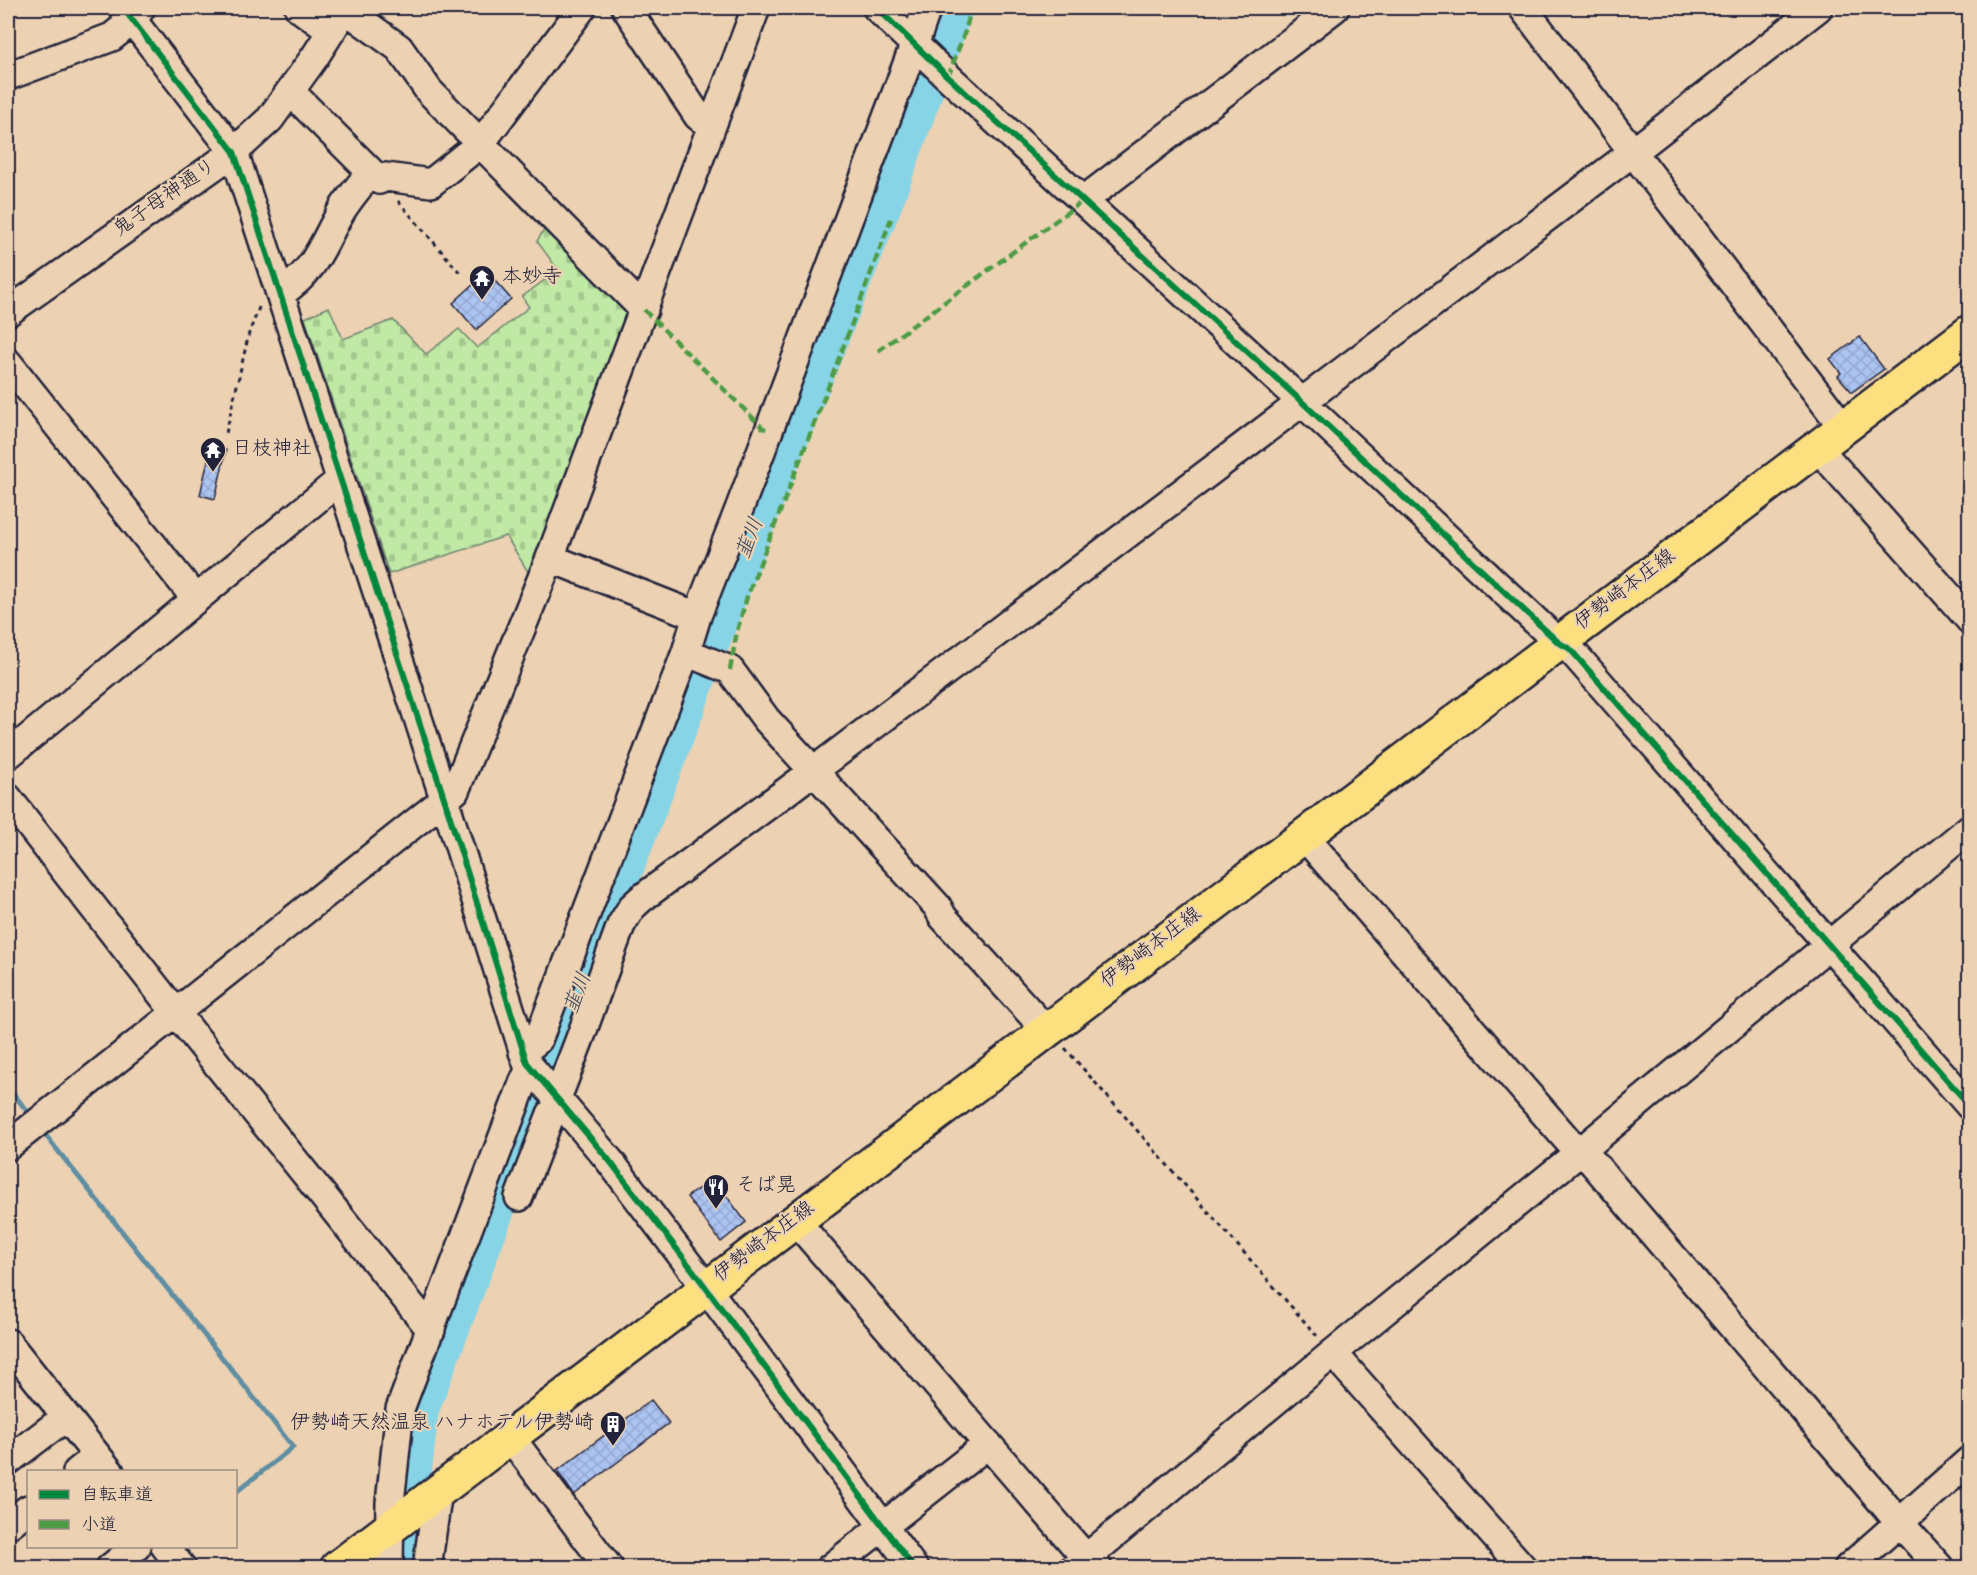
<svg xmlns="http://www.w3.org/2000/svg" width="1977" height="1575" viewBox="0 0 1977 1575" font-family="'Gochi Hand','Klee One',sans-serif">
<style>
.cemetery{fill:url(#cemetery-stones);stroke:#718670;stroke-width:1.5}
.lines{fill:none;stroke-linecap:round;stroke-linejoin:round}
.stream{stroke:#5f8da2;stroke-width:5}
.river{stroke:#87d4e6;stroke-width:33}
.building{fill:url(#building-cross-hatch);stroke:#22223b;stroke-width:1.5}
.minor-casing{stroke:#22223b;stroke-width:32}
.major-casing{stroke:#22223b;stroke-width:38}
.path{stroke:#22223b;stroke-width:3;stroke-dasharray:4.5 4.5;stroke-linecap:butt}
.minor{stroke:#ecd2b3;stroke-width:27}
.major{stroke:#fce080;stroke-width:33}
.quiet{stroke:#4d9b45;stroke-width:4.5;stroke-dasharray:9 4.5;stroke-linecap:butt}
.cycleway-casing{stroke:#ecd2b3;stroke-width:10}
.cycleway{stroke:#00873e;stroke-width:6}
.labels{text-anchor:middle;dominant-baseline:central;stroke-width:4.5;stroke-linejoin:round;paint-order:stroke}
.street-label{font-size:20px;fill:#22223b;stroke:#ecd2b3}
.poi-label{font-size:20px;fill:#22223b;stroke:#ecd2b3;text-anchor:start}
.water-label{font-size:21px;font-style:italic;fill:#36465d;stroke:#ecd2b3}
</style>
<defs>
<pattern id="cemetery-stones" width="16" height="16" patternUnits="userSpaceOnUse" patternTransform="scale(1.5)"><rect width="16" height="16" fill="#c0e9a5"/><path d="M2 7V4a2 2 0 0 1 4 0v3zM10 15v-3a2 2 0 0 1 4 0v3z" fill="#a5c88f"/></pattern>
<pattern id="building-cross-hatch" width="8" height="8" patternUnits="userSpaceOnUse" patternTransform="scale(1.5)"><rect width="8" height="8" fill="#acc4f2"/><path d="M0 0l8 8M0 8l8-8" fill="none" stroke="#94a8d0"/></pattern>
</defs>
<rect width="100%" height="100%" fill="#ecd2b3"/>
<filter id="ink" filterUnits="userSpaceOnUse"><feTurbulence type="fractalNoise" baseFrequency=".0167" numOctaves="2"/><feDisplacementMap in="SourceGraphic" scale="12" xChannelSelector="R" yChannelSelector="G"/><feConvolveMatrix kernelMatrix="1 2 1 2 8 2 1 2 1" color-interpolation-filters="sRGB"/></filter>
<g filter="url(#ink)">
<path class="cemetery" d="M547 225 635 310 533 580 506 536 389 574 305 318 329 307 343 339 393 320 426 354 459 329 477 348 529 307 522 297 558 270 537 241Z"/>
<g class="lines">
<path class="stream" d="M8 1087 27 1111
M47 1137 293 1447 236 1492"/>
<path class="river" d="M550 1072 764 509 885 206 957 8
M415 1475 422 1411 540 1100
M408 1568 410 1548"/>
</g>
<path class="building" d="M487 272 511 299 476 330 453 303Z
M1860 337 1884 369 1852 392 1838 376 1841 373 1830 359Z
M211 447 226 450 215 499 200 495Z
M713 1178 746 1222 721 1242 687 1197Z
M651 1400 669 1423 574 1495 557 1471Z"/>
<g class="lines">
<g class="minor-casing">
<path id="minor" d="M123 8 234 152 444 798 527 1063 609 1160 698 1277 914 1568
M299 8 331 31
M626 8 698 116 711 126
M877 8 945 74 1301 401 1558 642 1570 649 1970 1106
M1523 8 1843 427
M345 9 399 48 429 91 644 310
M8 76 112 37 133 20 141 8
M290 91 379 180 386 177 431 183 481 143 582 8
M1084 200 1335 8
M281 293C317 270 322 244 342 210 350 197 361 185 370 172
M8 312 234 152 270 119 314 58 346 8
M8 363 196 599
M1817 447 1970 620
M550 558 697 616
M686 652 730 670 766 719 937 906 943 917 1046 1030
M8 755 340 480
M8 798 176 1013 431 1330
M1303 835 1570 1143 1582 1150 1899 1522 1940 1568
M523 1052 538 1040 686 652 697 616 740 507 915 43 927 8
M555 1098 561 1088 582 1033 621 925 632 907 642 898 783 794 1633 152 1818 8
M8 1146 455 791 550 558 756 8
M519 1197 551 1114 559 1104
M795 1220 1079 1550 1098 1568
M8 1343 110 1472
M1333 1353 1523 1568
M511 1438 609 1568
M8 1461 66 1417
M77 1472 97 1456
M8 1525 28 1509
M165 1546 182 1568
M110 1568 137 1546
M389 1568 390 1503 400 1409 524 1081 530 1069
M427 1568 438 1491
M830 1568 988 1444
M1074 1568 1333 1353 1582 1150 1970 828
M1848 1568 1970 1460"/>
</g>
<g class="major-casing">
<path id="major" d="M337 1568C882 1157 1424 742 1970 332"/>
</g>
<path class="path" d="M398 201 462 275
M226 433 249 333 260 305
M1065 1048 1317 1336"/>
<use href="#minor" class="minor"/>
<use href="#major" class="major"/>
<path class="quiet" d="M948 77 966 29 971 8
M644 310 763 428 768 430
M878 351 1084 200
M730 670 737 631 747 597 829 385 891 219"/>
<g class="cycleway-casing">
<path id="cycleway" d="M123 8 234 152 444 798 527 1063 609 1160 698 1277 914 1568
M877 8 945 74 1301 401 1558 642 1570 649 1970 1106"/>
</g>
<use href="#cycleway" class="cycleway"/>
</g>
</g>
<defs>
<g id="temple-pin" transform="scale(1.35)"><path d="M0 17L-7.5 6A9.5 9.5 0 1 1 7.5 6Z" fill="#22223b" stroke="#ecd2b3"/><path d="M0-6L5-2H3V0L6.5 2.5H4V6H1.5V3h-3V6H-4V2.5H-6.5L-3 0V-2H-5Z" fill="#fff"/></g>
<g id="restaurant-pin" transform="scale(1.35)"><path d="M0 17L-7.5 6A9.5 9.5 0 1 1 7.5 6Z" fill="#22223b" stroke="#ecd2b3"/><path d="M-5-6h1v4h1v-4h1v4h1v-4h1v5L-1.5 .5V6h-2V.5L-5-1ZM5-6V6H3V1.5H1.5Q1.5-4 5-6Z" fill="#fff"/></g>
<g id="building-pin" transform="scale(1.35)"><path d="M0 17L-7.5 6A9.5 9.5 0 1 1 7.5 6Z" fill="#22223b" stroke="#ecd2b3"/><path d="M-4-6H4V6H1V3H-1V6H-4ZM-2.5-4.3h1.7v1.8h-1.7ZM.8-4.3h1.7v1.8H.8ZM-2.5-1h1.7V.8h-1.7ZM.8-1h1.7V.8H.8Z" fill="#fff"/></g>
</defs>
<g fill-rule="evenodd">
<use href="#temple-pin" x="482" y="278"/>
<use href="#temple-pin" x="213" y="450"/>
<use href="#restaurant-pin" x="716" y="1187"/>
<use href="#building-pin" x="613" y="1424"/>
</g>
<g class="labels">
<g class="street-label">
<text transform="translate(166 199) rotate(-35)">鬼子母神通り</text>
<text transform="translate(1626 591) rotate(-37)">伊勢崎本庄線</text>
<text transform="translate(1152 949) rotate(-37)">伊勢崎本庄線</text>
<text transform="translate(765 1243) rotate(-37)">伊勢崎本庄線</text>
</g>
<g class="poi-label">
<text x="502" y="278">本妙寺</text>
<text x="232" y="450">日枝神社</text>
<text x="736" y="1187">そば晃</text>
<text x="594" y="1424" text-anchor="end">伊勢崎天然温泉 ハナホテル伊勢崎</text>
</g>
<g class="water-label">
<text transform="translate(752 539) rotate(-69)">韮川</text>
<text transform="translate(580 994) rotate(-69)">韮川</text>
</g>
</g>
<rect width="1977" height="1575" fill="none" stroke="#ecd2b3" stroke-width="30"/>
<rect x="15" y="15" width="1947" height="1545" fill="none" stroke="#22223b" stroke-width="2" filter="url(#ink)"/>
<rect x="27" y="1470" width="210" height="78" fill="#ecd2b3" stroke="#9b8c83" stroke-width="1.5"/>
<rect x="39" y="1490" width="30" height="9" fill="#00873e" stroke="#9b8c83" stroke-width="1.5"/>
<text x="81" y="1500" font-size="18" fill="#22223b">自転車道</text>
<rect x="39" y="1520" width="30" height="9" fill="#4d9b45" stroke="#9b8c83" stroke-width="1.5"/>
<text x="81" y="1530" font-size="18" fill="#22223b">小道</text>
</svg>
